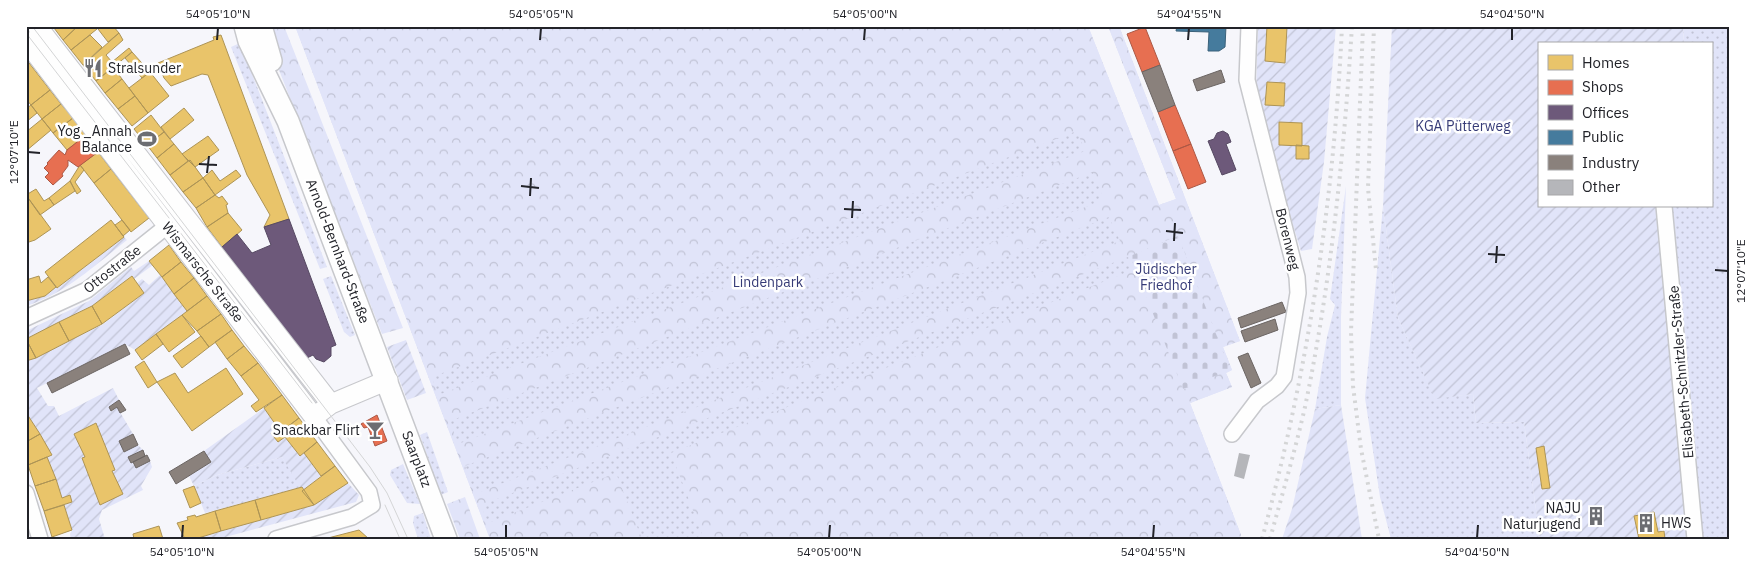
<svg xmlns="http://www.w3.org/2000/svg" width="1755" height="565" viewBox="0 0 1755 565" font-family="'IBM Plex Sans',sans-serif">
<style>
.grass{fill:url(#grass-dots)}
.forest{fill:url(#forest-crowns);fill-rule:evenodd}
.cemetery{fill:url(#cemetery-stones)}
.garden{fill:url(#garden-furrows)}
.homes{fill:#e9c46a;stroke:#ad9456}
.shops{fill:#e76f51;stroke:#ac5845}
.offices{fill:#6d597a;stroke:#564962}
.public{fill:#457b9d;stroke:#3a617a}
.industry{fill:#8a817c;stroke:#6b6563}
.building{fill:#b5b6ba}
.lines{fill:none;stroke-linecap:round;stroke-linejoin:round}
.minor-casing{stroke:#c7c8cc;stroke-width:18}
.tertiary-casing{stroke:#c7c8cc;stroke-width:21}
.secondary-casing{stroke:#c7c8cc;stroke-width:24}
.minor{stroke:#fefefe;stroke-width:15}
.tertiary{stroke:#fefefe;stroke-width:19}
.secondary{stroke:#fefefe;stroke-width:21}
.tram{stroke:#d4d5d6;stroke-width:1}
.rail{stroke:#d4d5d6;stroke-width:4;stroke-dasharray:2.5 5;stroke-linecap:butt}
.ticks{fill:none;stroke:#222329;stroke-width:2}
.labels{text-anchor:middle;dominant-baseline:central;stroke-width:5;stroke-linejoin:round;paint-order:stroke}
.poi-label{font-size:14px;fill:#222329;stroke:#fff;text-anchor:end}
.park-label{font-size:14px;fill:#363b77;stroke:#fff}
.street-label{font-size:14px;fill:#222329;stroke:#fff}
.neatline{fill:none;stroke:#222329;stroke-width:2}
.ticks-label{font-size:12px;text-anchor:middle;fill:#222329}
</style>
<defs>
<pattern id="grass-dots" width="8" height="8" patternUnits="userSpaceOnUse" patternTransform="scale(1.25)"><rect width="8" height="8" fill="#e1e4f9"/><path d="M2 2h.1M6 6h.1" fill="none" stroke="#c1c3d5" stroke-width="1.8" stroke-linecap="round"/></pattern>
<pattern id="forest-crowns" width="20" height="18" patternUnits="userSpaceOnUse" patternTransform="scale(1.25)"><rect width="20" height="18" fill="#e1e4f9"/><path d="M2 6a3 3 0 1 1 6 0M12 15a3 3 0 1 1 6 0" fill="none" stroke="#c1c3d5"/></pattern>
<pattern id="cemetery-stones" width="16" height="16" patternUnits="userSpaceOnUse" patternTransform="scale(1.25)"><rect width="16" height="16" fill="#e1e4f9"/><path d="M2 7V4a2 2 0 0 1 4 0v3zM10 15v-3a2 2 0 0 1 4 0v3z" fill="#c1c3d5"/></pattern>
<pattern id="garden-furrows" width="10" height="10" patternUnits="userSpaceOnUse" patternTransform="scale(1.25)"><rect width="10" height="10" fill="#e1e4f9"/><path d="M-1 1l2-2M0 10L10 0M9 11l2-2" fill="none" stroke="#c1c3d5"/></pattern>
</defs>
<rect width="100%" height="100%" fill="#f6f6fb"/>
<path class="grass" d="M295 26H1088L1159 205 1176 199 1108 26H1119L1240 341 1223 347 1232 370 1226 373 1232 387 1190 403 1241 535 1239 539H490Z
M1683 26H1729V539H1701L1690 399 1669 206H1711V44H1684Z
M240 43 327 267 320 269 231 47Z
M1346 186 1341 317V405L1315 409 1327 337 1335 305 1330 299Z
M1383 206 1398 318 1435 398 1473 394 1476 423 1524 422 1540 539H1391L1380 497 1365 398Z
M331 276 355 335 350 337 344 332 323 279Z
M427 432 448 492 441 495 420 435Z
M282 457 302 487 205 513 194 486 217 475Z
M403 464 420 504 407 503 390 475 391 470Z
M423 513 431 539H418L413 523 414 516Z"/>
<path class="forest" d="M267 26H284L403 328 382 334 279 70Z
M295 26H1088L1159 205 1176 199 1108 26H1119L1240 341 1223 347 1232 370 1226 373 1232 387 1190 403 1241 535 1239 539H704L671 453 1133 270 1128 257 481 505 488 523 616 473 642 539H490ZM1077 131 1085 151 438 395 432 377ZM1093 172 1104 200 458 444 450 421ZM1109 217 1120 241 475 494 465 466ZM1178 236 1230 369 1184 389 1130 256Z
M465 497 480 539H460L447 504Z"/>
<path class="cemetery" d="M1178 236 1230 370 1183 389 1130 256Z"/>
<path class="garden" d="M1258 26H1336L1324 162 1312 249 1301 251 1270 151 1256 93Z
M1392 26H1683L1684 44H1539V206H1664L1695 539H1540L1524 422 1476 423 1473 394 1435 399 1398 318 1383 206Z
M124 237 127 240C95 265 65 294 26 306V301L45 296 56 287 58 288Z
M149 261 153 265 134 279 131 276 92 306 26 339V331L89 301 131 267 134 271Z
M160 275 187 311 135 350 125 344 37 388 48 406H54L59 416 113 388 119 400 109 407 112 411 117 407 133 434 119 441 124 452 138 445 143 450 128 457 136 468 150 461 152 467 141 486 143 490 102 510 99 519 105 539H71L70 534 72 530 64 505 72 502 70 495 62 498 47 457 52 455 26 413V361L102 325 144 293 137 283 142 279 149 285Z
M406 340 426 393 407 400 387 347Z
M1341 405 1362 539H1282L1292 509 1315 409Z
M264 408 278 428 271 433 278 442 285 437 300 456 304 453 321 476 302 491 282 457 217 475 194 486 189 476 211 462 204 451Z
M348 483 359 495 356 502 218 539H195L314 505Z"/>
<path class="homes" d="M56 26H78L63 40 54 28Z
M78 26H95L97 29 71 50 63 40Z
M102 26H113L119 33 108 42 98 29Z
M1267 26 1287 27 1285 63 1265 61Z
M119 33 123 40 106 55 112 62 129 48 132 52 96 81 83 65Z
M90 35 102 47 83 65 71 50Z
M221 35 289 219 264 227 270 215 247 175 208 75 202 74 171 86 164 78 158 63 214 40 213 37Z
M132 52 150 72 142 78 125 58Z
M26 59 50 90 31 105 26 99Z
M113 67 122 79 105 93 96 81Z
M150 72 169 96 148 113 129 88Z
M122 79 135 96 118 109 105 93Z
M1267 82 1285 83 1284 106 1265 105Z
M50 90 61 104 42 119 31 105Z
M135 96 148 113 132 126 118 109Z
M61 104 73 118 53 133 42 119Z
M31 105 37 113 26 122V109Z
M184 108 194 120 170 139 161 127Z
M151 115 164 132 147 145 134 129Z
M73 118 86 135 67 150 53 133Z
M42 119 51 130 26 151V132Z
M1279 122 1302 123V146L1279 145Z
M164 132 174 144 157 158 147 145Z
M208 136 219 150 195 167 182 154Z
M174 144 188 161 170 175 157 158Z
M1296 145 1309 146V159H1296Z
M98 152 111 169 94 183 80 165Z
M190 160 203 178 183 192 170 175Z
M80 165 84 170 75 182 81 191 77 194 70 181Z
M111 169 149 218 131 232 94 183Z
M212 170 220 181 236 170 241 176 215 195 203 178Z
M203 178 215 195 196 208 183 192Z
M70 181 75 191 54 205 49 198Z
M36 189 44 201 49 198 54 205 40 215 26 195Z
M26 195 51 229 35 240 26 243Z
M215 195 219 198 222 196 228 204 226 205 228 213 207 227 196 208Z
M228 213 242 230 222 247 207 227Z
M111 220 124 237 57 288 45 272Z
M122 220 130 230 123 236 115 225Z
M169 245 181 262 162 277 149 261Z
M181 262 194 278 174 294 162 277Z
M39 276 41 283 48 277 56 287 45 296 26 301V280Z
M132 276 144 293 102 324 92 306Z
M194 278 207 296 187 311 174 294Z
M207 296 221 314 197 331 182 315Z
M92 306 102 324 69 341 59 322Z
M221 314 232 330 209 347 197 331Z
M182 315 195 332 169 352 156 334Z
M59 322 69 341 36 358 26 339Z
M232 330 244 346 227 359 215 342Z
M156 334 163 344 142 360 135 350Z
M201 336 209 347 182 368 173 356Z
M26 339 36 358 26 361Z
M244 346 258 363 241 376 227 359Z
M144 361 157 382 148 388 135 367Z
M258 363 282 395 256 412 251 406 259 400 241 376Z
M226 368 243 394 192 431 157 382 175 373 188 393Z
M282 395 299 418 274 437 271 433 278 428 264 408Z
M27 414 40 434 26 442V415Z
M299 418 317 442 300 456 285 437 278 442 274 437Z
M96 423 115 470 112 471 123 494 100 505 82 458 85 457 74 434Z
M40 434 52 455 28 465 26 442Z
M317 442 335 466 321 476 304 453Z
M1544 446 1550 488 1542 489 1536 448Z
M47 457 56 479 35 486 28 465Z
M335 466 348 483 314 505 302 491Z
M56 479 62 498 70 495 72 502 44 511 35 486Z
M194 486 201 503 190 508 183 490Z
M302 487 314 505 261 520 255 500Z
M255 500 261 520 221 531 215 511Z
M64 505 72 530 52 537 44 511Z
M1598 510 1600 521 1595 522 1592 511Z
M215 511 221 531 195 539H185L177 523 188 520 187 517 195 515 196 517Z
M1654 512 1658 532 1664 531 1665 539H1639L1634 516Z
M159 526 163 539H134L133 534Z
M359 530 369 539H328V538Z"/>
<path class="shops" d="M1145 27 1160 65 1142 72 1127 34Z
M1175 105 1191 144 1173 151 1158 112Z
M86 135 98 152 78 167 68 160V166L62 174 63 176 53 185 45 177 49 173 44 168 48 164 47 163 59 150 65 155 67 150Z
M1191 144 1206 182 1188 189 1173 151Z
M377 415 387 441 375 446 368 427 364 428 361 424Z"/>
<path class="offices" d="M1223 131 1228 134 1231 142 1226 144 1236 170 1222 175 1208 141 1214 139 1217 133Z
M289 219 336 345 331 347V356L324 362 316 359 313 355 307 358 222 247 237 234 252 253 271 245 264 227Z"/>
<path class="public" d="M1177 26H1226L1225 47 1219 51H1208L1209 32 1176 31Z"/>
<path class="industry" d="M1160 65 1175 105 1158 112 1142 72Z
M1221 70 1225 82 1197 91 1193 80Z
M1282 302 1286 312 1241 328 1238 318Z
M1275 319 1278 330 1245 342 1241 331Z
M125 344 130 354 52 393 47 383Z
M1248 353 1261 383 1251 388 1238 357Z
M119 400 126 410 120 413 117 407 111 411 109 407Z
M133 434 138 445 124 452 119 441Z
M143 450 145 456 131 463 128 457Z
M204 451 211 462 176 484 169 472Z
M147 455 150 461 136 468 133 462Z"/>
<path class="building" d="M1239 453 1250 455 1244 479 1234 476Z"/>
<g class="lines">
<g class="minor-casing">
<path id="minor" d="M1664 206 1695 539
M26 318 87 290 167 226
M1232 434 1257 401 1277 386 1284 377 1298 293 1297 277 1247 80 1249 26
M26 493 40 539
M276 539 352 517 372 505 369 492 314 417"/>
</g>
<g class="tertiary-casing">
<path id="tertiary" d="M37 26 331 404
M26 41 314 417 331 404 388 380"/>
</g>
<g class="secondary-casing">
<path id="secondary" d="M245 26 249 41 288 121 446 539
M261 26 271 61"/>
</g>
<use href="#minor" class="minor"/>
<use href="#tertiary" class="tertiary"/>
<use href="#secondary" class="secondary"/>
<path class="tram" d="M32 26 370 467 387 493 408 539
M26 33 312 403
M385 505 400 539"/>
<path class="rail" d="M1363 26 1351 332 1353 386 1361 449 1379 539
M1374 26 1368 188 1376 270
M1262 539C1308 371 1334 200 1342 26
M1270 539C1282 495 1295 451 1305 407 1331 282 1344 153 1352 26"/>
</g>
<path class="ticks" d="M217 40 218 28M540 40 541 28M864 40 865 28M1188 40 1189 28M1512 40V28M28 152 40 153M199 164 217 165M207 173 209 156M521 186 539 188M530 196 531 178M844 209 861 210M852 218 853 201M1166 231 1183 233M1174 241 1175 223M1488 254 1505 255M1496 263 1497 246M1715 270 1728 271M182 538 183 525M506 538V525M829 538 830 525M1153 538 1154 525M1477 538 1478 525"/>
<defs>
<g id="restaurant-bare" transform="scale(1.5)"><path d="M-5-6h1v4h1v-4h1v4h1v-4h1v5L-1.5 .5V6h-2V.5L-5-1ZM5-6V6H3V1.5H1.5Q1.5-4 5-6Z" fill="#6c6d72" stroke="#fff" stroke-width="2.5" paint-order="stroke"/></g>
<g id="stadium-bare" transform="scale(1.5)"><path d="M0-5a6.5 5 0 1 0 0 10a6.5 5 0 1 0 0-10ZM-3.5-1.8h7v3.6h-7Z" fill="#6c6d72" stroke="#fff" stroke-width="2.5" paint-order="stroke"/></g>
<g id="bar-bare" transform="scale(1.5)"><path d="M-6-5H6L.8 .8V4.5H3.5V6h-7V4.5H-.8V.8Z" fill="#6c6d72" stroke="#fff" stroke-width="2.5" paint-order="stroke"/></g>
<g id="building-bare" transform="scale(1.5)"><path d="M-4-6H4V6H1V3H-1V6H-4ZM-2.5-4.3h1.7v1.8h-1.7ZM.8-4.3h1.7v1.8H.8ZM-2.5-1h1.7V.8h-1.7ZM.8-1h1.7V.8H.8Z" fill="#6c6d72" stroke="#fff" stroke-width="2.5" paint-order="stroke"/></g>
</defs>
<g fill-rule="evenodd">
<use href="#restaurant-bare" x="93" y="68"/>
<use href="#stadium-bare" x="147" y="139"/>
<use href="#bar-bare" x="375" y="430"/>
<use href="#building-bare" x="1596" y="516"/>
<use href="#building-bare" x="1646" y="523"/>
</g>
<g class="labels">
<g class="poi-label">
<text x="108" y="68" text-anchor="start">Stralsunder</text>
<text x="132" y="131">Yog _Annah<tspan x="132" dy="16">Balance</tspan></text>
<text x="360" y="430">Snackbar Flirt</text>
<text x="1581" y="508">NAJU<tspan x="1581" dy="16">Naturjugend</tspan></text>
<text x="1661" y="523" text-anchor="start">HWS</text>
</g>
<g class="park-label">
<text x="1463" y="126">KGA Pütterweg</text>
<text x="1166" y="269">Jüdischer<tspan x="1166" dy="16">Friedhof</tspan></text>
<text x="768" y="282">Lindenpark</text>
</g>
<g class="street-label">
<text transform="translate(1288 239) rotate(76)">Borenweg</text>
<text transform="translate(338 251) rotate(69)">Arnold-Bernhard-Straße</text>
<text transform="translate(112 269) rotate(-38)">Ottostraße</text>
<text transform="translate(203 272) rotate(52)">Wismarsche Straße</text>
<text transform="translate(1681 372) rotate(-95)">Elisabeth-Schnitzler-Straße</text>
<text transform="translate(417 459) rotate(69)">Saarplatz</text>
</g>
</g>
<rect width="1755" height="565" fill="none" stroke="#ffffff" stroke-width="55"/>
<rect x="1538" y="42" width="175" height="165" fill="#ffffff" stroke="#a7a7a9"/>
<rect x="1548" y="55" width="25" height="15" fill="#e9c46a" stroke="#a7a7a9"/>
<text x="1582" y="68" font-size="15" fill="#222329">Homes</text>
<rect x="1548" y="80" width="25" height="15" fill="#e76f51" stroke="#a7a7a9"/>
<text x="1582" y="92" font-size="15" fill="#222329">Shops</text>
<rect x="1548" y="105" width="25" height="15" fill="#6d597a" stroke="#a7a7a9"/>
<text x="1582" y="118" font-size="15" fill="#222329">Offices</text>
<rect x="1548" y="130" width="25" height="15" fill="#457b9d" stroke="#a7a7a9"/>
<text x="1582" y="142" font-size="15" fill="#222329">Public</text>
<rect x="1548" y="155" width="25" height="15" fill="#8a817c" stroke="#a7a7a9"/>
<text x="1582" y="168" font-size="15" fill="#222329">Industry</text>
<rect x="1548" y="180" width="25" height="15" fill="#b5b6ba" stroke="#a7a7a9"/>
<text x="1582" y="192" font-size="15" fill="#222329">Other</text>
<rect x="28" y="28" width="1700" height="510" class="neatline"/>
<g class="ticks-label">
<text x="218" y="18">54°05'10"N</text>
<text x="541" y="18">54°05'05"N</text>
<text x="865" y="18">54°05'00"N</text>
<text x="1189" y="18">54°04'55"N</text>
<text x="1512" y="18">54°04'50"N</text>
<text transform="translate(14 152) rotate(-90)" y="4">12°07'10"E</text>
<text transform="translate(1741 271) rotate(-90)" y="4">12°07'10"E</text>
<text x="182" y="556">54°05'10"N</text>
<text x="506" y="556">54°05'05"N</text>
<text x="829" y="556">54°05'00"N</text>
<text x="1153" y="556">54°04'55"N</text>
<text x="1477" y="556">54°04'50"N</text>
</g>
</svg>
